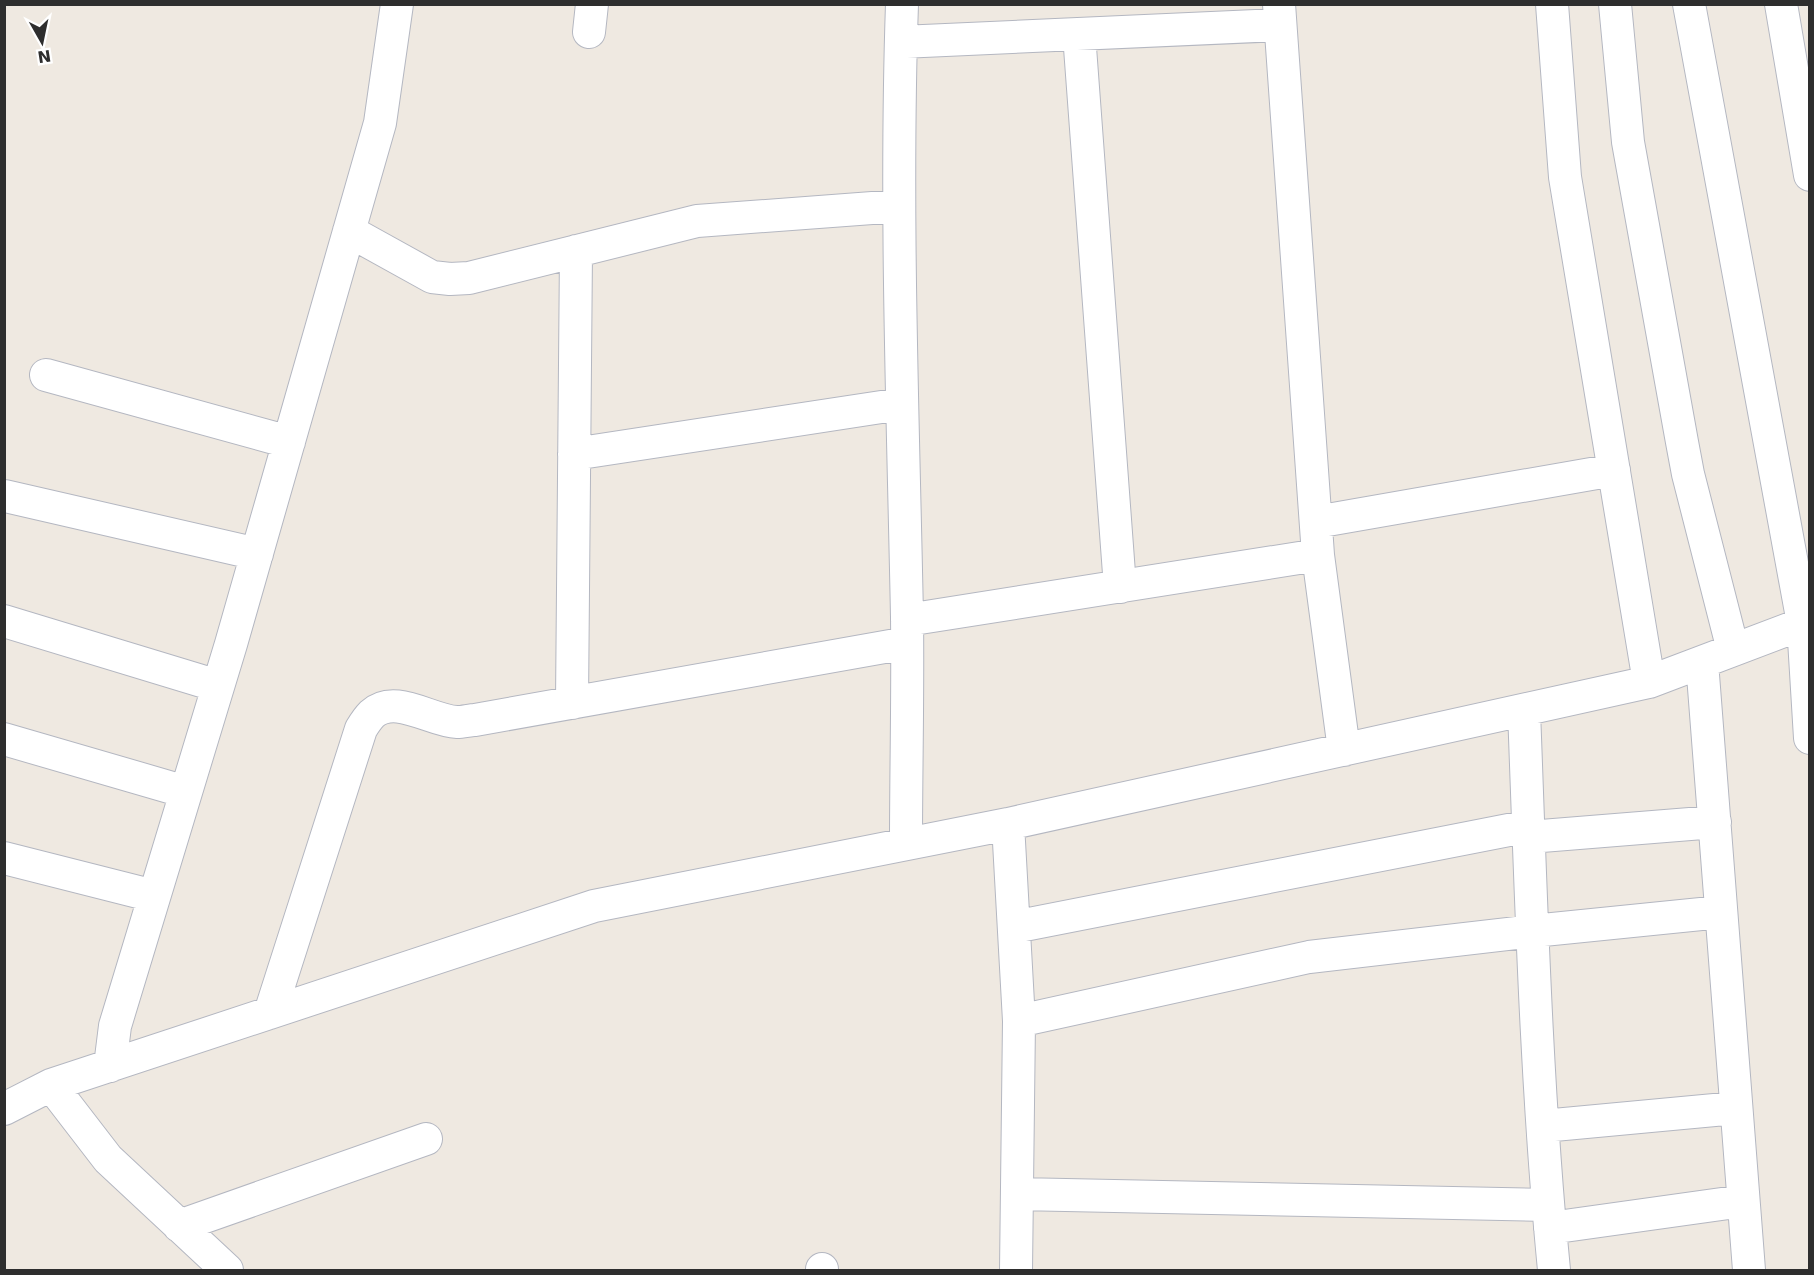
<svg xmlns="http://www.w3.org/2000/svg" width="1814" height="1275" viewBox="0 0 1814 1275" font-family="'DejaVu Sans',sans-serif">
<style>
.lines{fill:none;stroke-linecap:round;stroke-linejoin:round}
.street-casing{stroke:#b4b7c1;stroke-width:34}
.street{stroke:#fff;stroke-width:32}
</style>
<rect width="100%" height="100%" fill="#efe9e1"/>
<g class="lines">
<g class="street-casing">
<path id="street" d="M902 4C895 209 903 413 907 617 908 693 906 769 906 844
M1279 4 1318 555 1344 750
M1552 4 1565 177 1649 682
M1615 4 1628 142 1682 442 1688 474 1733 650
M1689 4 1803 623 1810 738
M1781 4 1810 175
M589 32 592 4
M1079 34 1120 587
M901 42 1280 25
M349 231 432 277 450 279 469 278 697 221 899 206
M46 375 289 442
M574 454 901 404
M5 496 257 554
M1316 522 1614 470
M907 620 1318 555
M4 621 218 686
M1702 662 1749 1270
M572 703 576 251
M1524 710C1531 897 1536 1085 1554 1270
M4 739 186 792
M1529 837 1715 822
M4 858 154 896
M1014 927 1529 826
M270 1013 361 729C364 724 368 718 372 714 395 693 431 721 457 722 463 722 470 720 475 720L907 643
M1019 1021 1309 957 1533 931 1721 912
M110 1066 115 1026 231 644 380 123 397 4
M51 1085 108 1159 227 1270
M4 1109 51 1085 594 906 1008 824
M1543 1126 1736 1108
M1017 1194 1547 1205
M179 1226 426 1139
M1550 1228 1743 1201
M822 1269V1270
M1016 1270 1019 1021 1008 824 1649 682 1810 621"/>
</g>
<use href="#street" class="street"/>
</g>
<rect width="1814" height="1275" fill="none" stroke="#2e2e2e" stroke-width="12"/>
<g transform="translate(42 42) rotate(171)" stroke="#ffffff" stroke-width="4.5" paint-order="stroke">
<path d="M0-4.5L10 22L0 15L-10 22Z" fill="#2e2e2e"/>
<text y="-9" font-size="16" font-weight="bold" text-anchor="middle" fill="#2e2e2e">N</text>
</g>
</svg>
